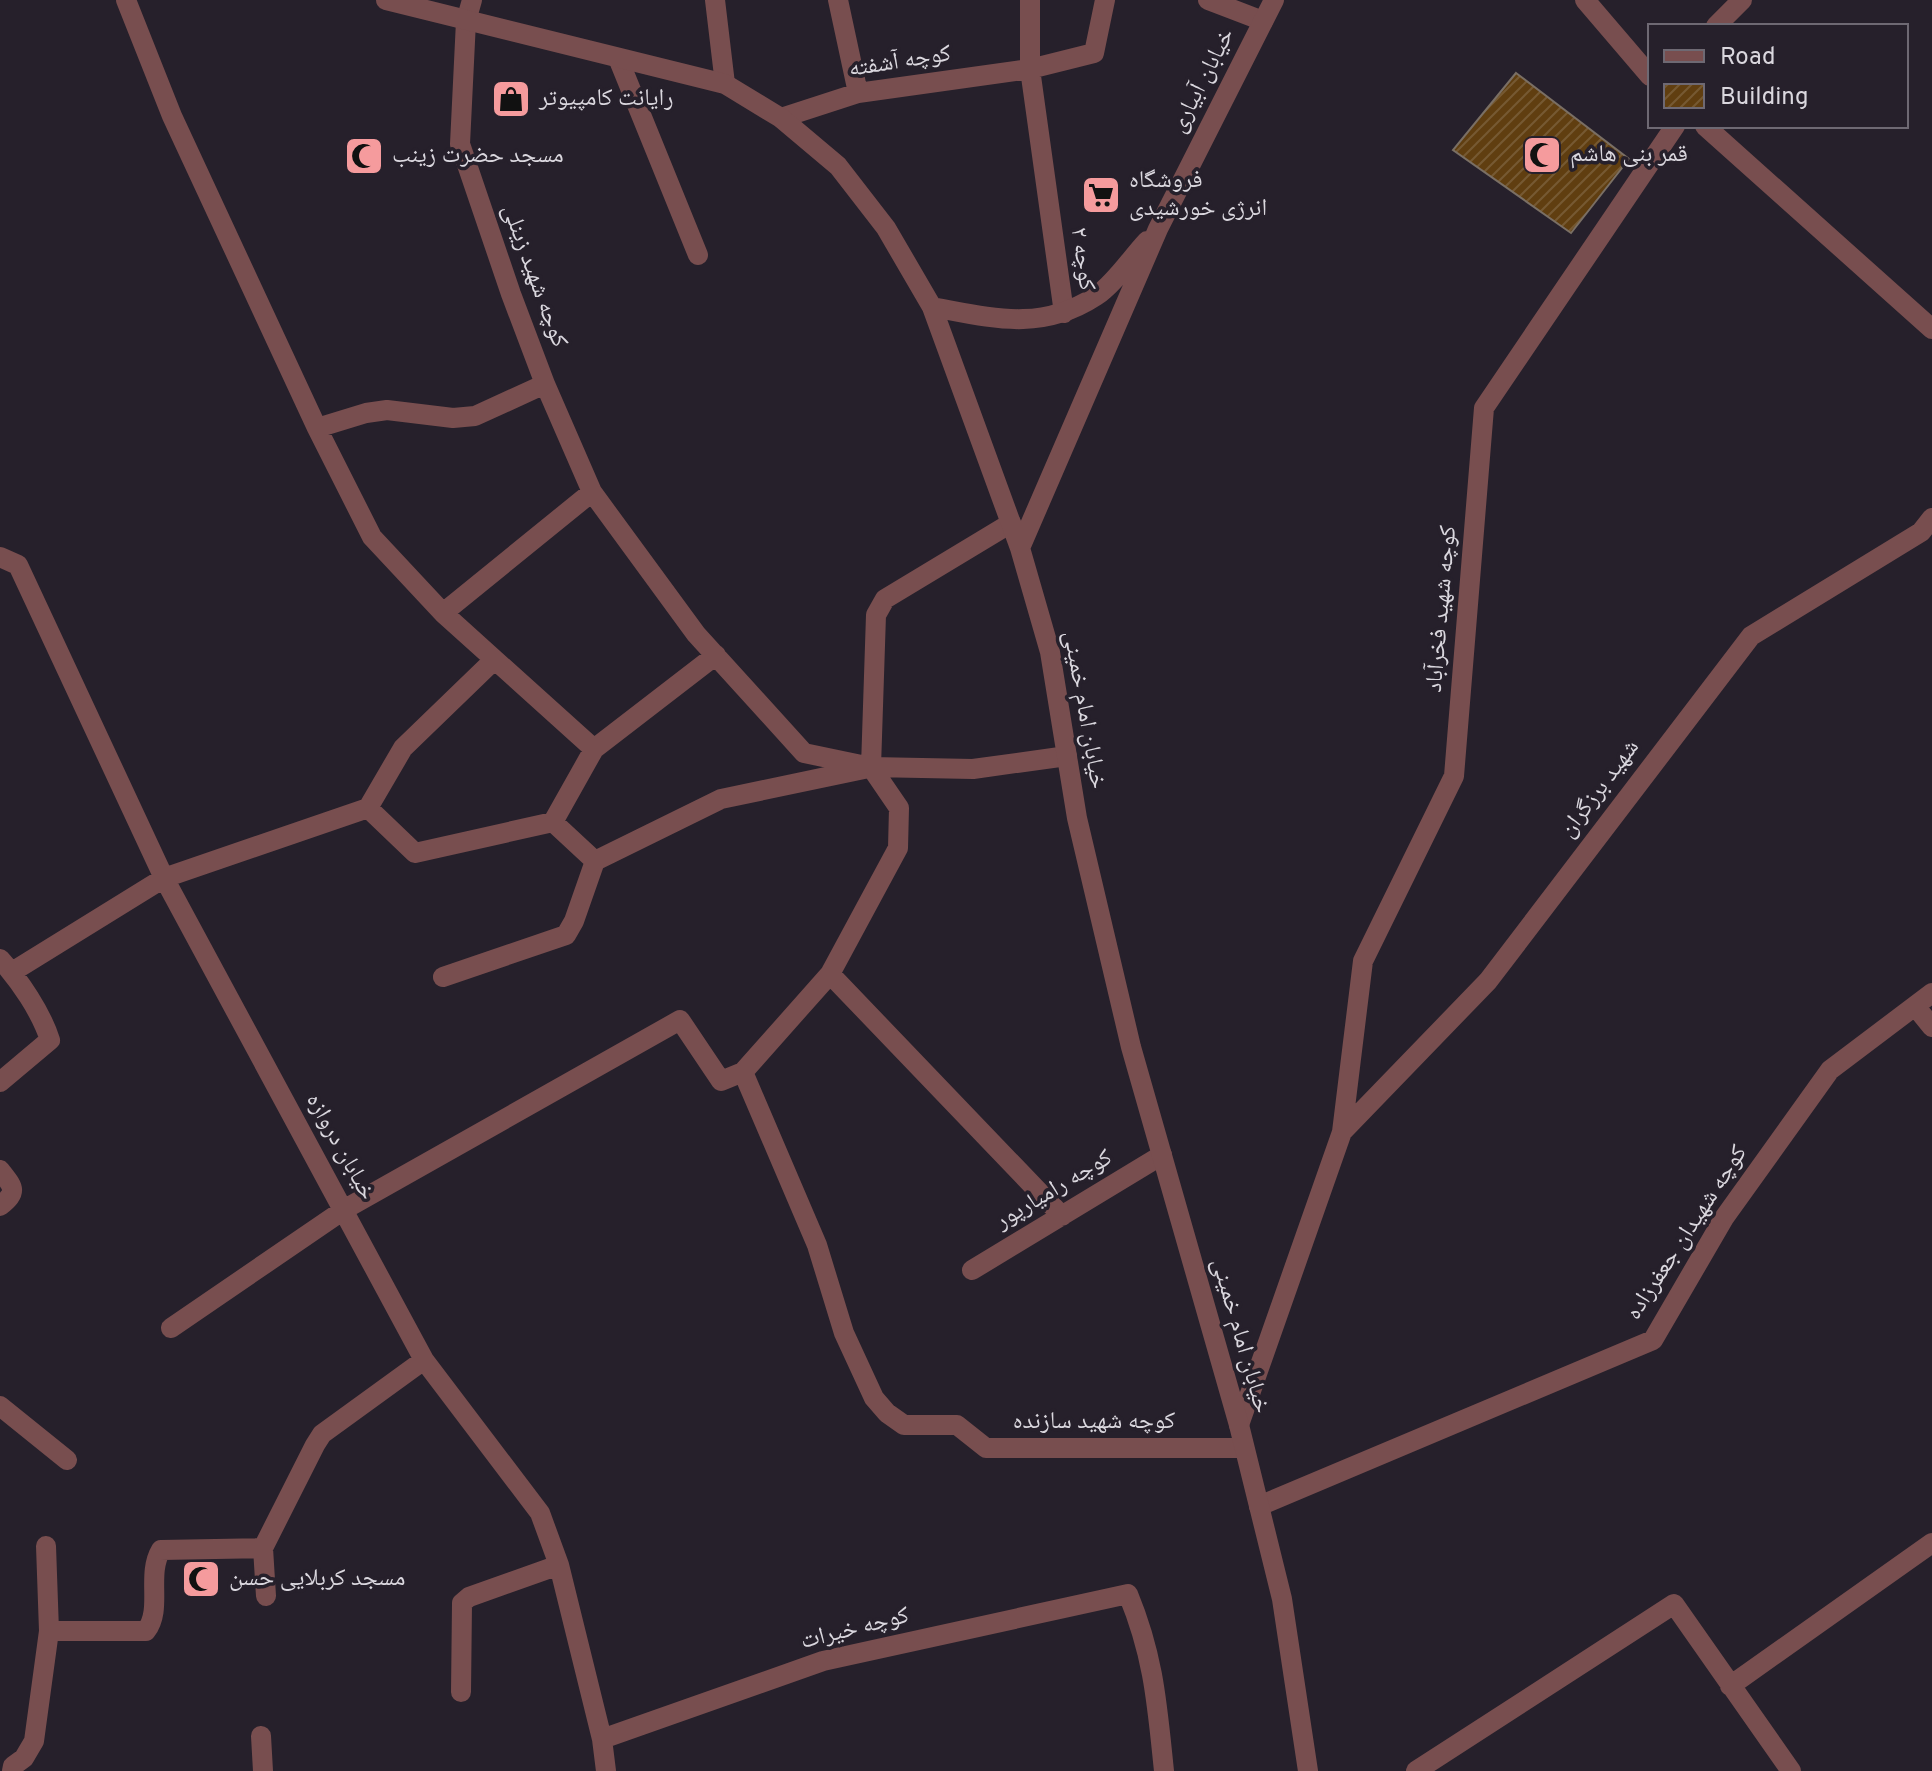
<svg xmlns="http://www.w3.org/2000/svg" width="1932" height="1771" viewBox="0 0 1932 1771" font-family="Overpass,'Noto Naskh Arabic',sans-serif">
<style>
.building{fill:url(#building-hatch);stroke:#7a6f64;stroke-width:2}
.lines{fill:none;stroke-linecap:round;stroke-linejoin:round}
.minor{stroke:#784e4f;stroke-width:20}
.tertiary{stroke:#784e4f;stroke-width:20}
.labels{text-anchor:middle;dominant-baseline:central;stroke-width:7;stroke-linejoin:round;paint-order:stroke}
.street-label{font-size:24px;fill:#dad7de;stroke:#26202b}
.poi-label{font-size:24px;fill:#dad7de;stroke:#26202b;text-anchor:start}
</style>
<defs>
<pattern id="building-hatch" width="6" height="6" patternUnits="userSpaceOnUse" patternTransform="scale(2)"><rect width="6" height="6" fill="#603e10"/><path d="M-1 1l2-2M0 6l6-6M5 7l2-2" fill="none" stroke="#765932"/></pattern>
</defs>
<rect width="100%" height="100%" fill="#26202b"/>
<path class="building" d="M1516 73 1629 159 1571 233 1453 150Z"/>
<g class="lines">
<path class="minor" d="M126 0 172 116 317 428 372 537 443 613 594 749
M472 0 466 21 460 144 511 294 545 384 592 492 696 634 804 753 871 767 973 769 1067 756
M715 0 725 84
M838 0 858 93
M1030 0V69L1064 313
M1208 0 1263 21
M1585 0 1650 76
M1716 26 1742 0
M618 58 698 255
M781 118 858 93 1030 69 1094 53 1105 0
M1705 126 1932 329
M317 428 366 413 387 410 453 418 475 416 545 384
M0 557 18 565 164 878 424 1360 540 1513 559 1565 602 1739 606 1771
M443 613 592 492
M871 767 876 615 885 599 1011 523
M368 808 403 748 494 660
M553 822 594 749 716 655
M0 959C20 981 41 1012 50 1040L0 1082
M12 972 164 878 368 808 415 853 553 822 595 861 721 799 864 769
M830 974 1062 1216
M443 977 566 935 574 921 595 861
M1915 1006 1932 1027
M743 1072 817 1245 844 1333 874 1398 887 1413 904 1425H957L986 1448H1244
M1342 1132 1488 981 1751 636 1921 532 1932 518
M0 1170C13 1187 19 1191 0 1206
M972 1270 1162 1155
M171 1328 345 1209 680 1020 721 1081 743 1072 830 974 898 848 899 808 871 767
M0 1406 67 1460
M1239 1425 1342 1132 1363 961 1454 776 1484 408 1675 126
M1259 1506 1653 1340 1724 1218 1830 1070 1932 993
M266 1596 263 1548 315 1445 322 1434 424 1360
M49 1631H146C163 1609 146 1575 161 1550L263 1548
M1730 1686 1932 1543
M461 1692 462 1603 469 1597 559 1565
M261 1736 263 1771
M602 1739 823 1661 1128 1594C1154 1657 1157 1704 1164 1771
M12 1771 13 1766 24 1758 34 1741 49 1631 46 1546
M1416 1771 1674 1604 1791 1771"/>
<path class="tertiary" d="M386 0 725 84 781 118 838 166 886 228 932 307 1020 548 1050 652 1077 818 1131 1047 1239 1425 1282 1599 1308 1771
M932 307C992 318 1041 332 1096 296 1115 283 1131 258 1147 241
M1020 548 1158 229 1274 0"/>
</g>
<defs>
<g id="shop-square" transform="scale(2)"><rect x="-9" y="-9" width="18" height="18" rx="4" fill="#f59b9d" stroke="#26202b"/><path d="M-5-2.5h2.3a2.7 3.5 0 0 1 5.4 0H5L5.5 6h-11ZM-1.5-2.5h3a1.5 2.3 0 0 0-3 0Z" fill="#111"/></g>
<g id="mosque-square" transform="scale(2)"><rect x="-9" y="-9" width="18" height="18" rx="4" fill="#f59b9d" stroke="#26202b"/><path d="M3.5-4.9A6 6 0 1 0 3.5 4.9A5 5 0 1 1 3.5-4.9Z" fill="#111"/></g>
<g id="supermarket-square" transform="scale(2)"><rect x="-9" y="-9" width="18" height="18" rx="4" fill="#f59b9d" stroke="#26202b"/><path d="M-6-5.5h2.5l.6 2H6L4.5 2H-2.5L-4.4-4H-6ZM-1.5 3.2a1.3 1.3 0 1 0 .1 0ZM3 3.2a1.3 1.3 0 1 0 .1 0Z" fill="#111"/></g>
</defs>
<g fill-rule="evenodd">
<use href="#shop-square" x="511" y="99"/>
<use href="#mosque-square" x="1542" y="155"/>
<use href="#mosque-square" x="364" y="156"/>
<use href="#supermarket-square" x="1101" y="195"/>
<use href="#mosque-square" x="201" y="1579"/>
</g>
<g class="labels">
<g class="street-label">
<text transform="translate(900 62) rotate(-9)">کوچه آشفته</text>
<text transform="translate(1203 81) rotate(-63)">خیابان آبیاری</text>
<text transform="translate(1082 259) rotate(82)">کوچه ۲</text>
<text transform="translate(534 276) rotate(70)">کوچه شهید زینلی</text>
<text transform="translate(1442 609) rotate(-85)">کوچه شهید فخرآباد</text>
<text transform="translate(1084 710) rotate(80)">خیابان امام خمینی</text>
<text transform="translate(1600 789) rotate(-53)">شهید برزگران</text>
<text transform="translate(340 1147) rotate(61)">خیابان دروازه</text>
<text transform="translate(1054 1190) rotate(-31)">کوچه رامیارپور</text>
<text transform="translate(1687 1233) rotate(-57)">کوچه شهیدان جعفرزاده</text>
<text transform="translate(1240 1336) rotate(74)">خیابان امام خمینی</text>
<text x="1094" y="1422">کوچه شهید سازنده</text>
<text transform="translate(855 1629) rotate(-14)">کوچه خیرات</text>
</g>
<g class="poi-label">
<text x="539" y="99">رایانت کامپیوتر</text>
<text x="1570" y="155">قمر بنی هاشم</text>
<text x="392" y="156">مسجد حضرت زینب</text>
<text x="1129" y="181">فروشگاه<tspan x="1129" dy="28">انرژی خورشیدی</tspan></text>
<text x="229" y="1579">مسجد کربلایی حسن</text>
</g>
</g>
<rect x="1648" y="24" width="260" height="104" fill="#26202b" stroke="#6e6973" stroke-width="2"/>
<rect x="1664" y="50" width="40" height="12" fill="#784e4f" stroke="#6e6973" stroke-width="2"/>
<text x="1720" y="64" font-size="24" fill="#dad7de">Road</text>
<rect x="1664" y="84" width="40" height="24" fill="url(#building-hatch)" stroke="#6e6973" stroke-width="2"/>
<text x="1720" y="104" font-size="24" fill="#dad7de">Building</text>
</svg>
